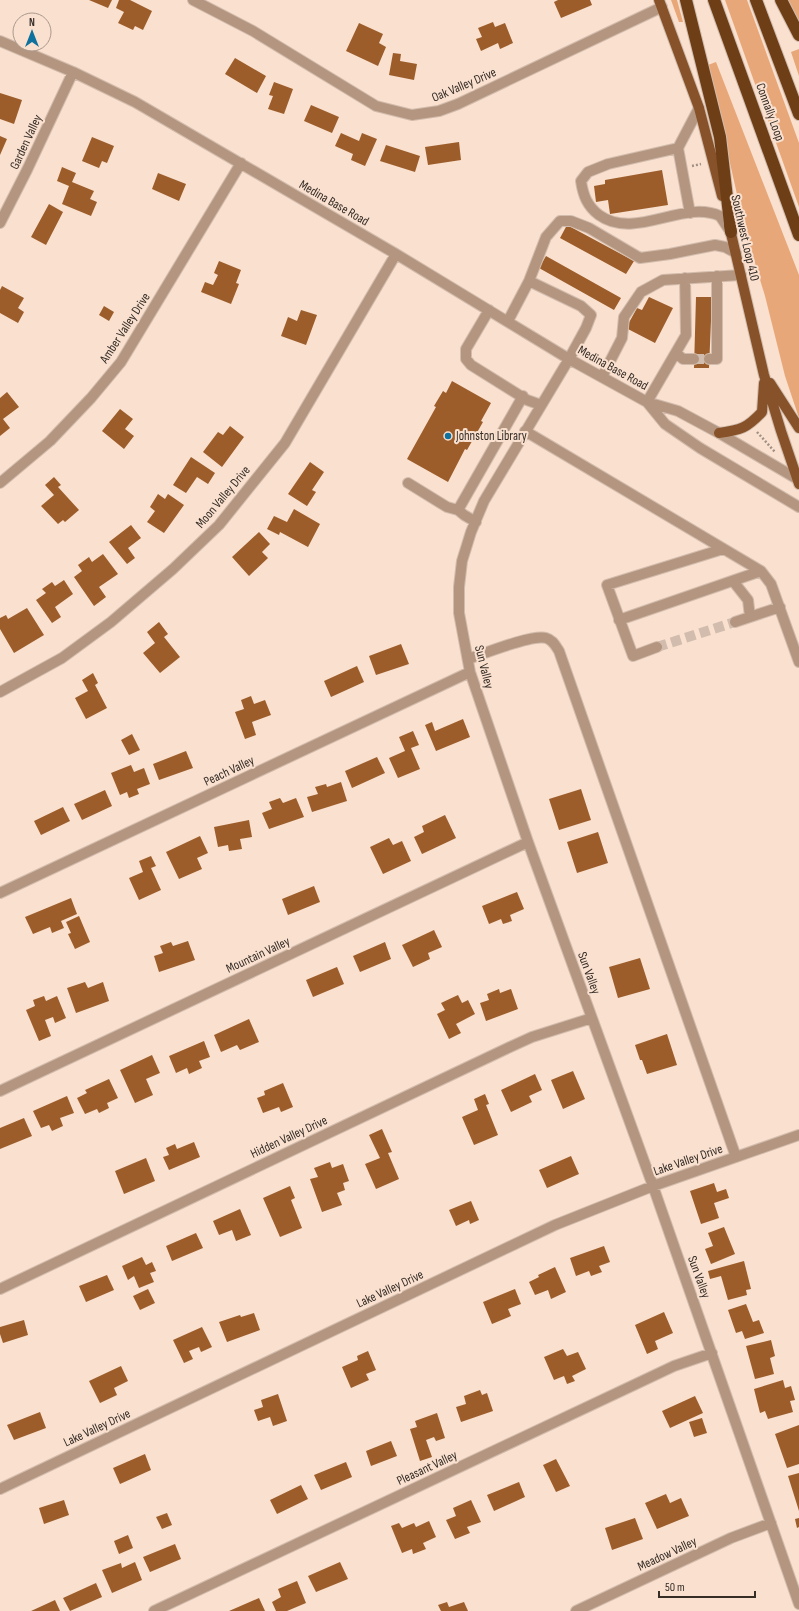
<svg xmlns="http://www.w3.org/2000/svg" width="799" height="1611" viewBox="0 0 799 1611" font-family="'Sofia Sans Condensed',sans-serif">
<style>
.green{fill:#e8a778}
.building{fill:#9c5d2a}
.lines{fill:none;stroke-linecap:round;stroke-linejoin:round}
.minor-tunnel{stroke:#d2bcad;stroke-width:10;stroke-dasharray:10 5;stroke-linecap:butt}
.minor-casing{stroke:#d2bcad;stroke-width:12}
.major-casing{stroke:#d2bcad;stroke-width:12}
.highway-casing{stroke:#d2bcad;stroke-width:14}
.path{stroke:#a29084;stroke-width:2.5;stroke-dasharray:2 2;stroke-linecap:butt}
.minor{stroke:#b49680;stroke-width:10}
.major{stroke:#875229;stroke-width:10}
.highway{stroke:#6e3e17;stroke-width:12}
.poi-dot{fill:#0f719e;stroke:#f9e0cf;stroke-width:1.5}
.labels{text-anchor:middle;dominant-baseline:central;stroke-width:4;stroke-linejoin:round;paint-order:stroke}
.street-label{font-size:13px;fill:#362d27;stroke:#f9e0cf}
.poi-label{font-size:13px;fill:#362d27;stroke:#f9e0cf;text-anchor:start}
</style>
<rect width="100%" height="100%" fill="#f9e0cf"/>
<path class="green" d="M671 0H677L683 22H679Z
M725 0H747L799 143V207Z
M787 0H799V22Z
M799 49V76L791 52Z
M716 62 799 275V418L785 376 765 296 745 230 708 65Z"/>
<path class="building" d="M89 0H112L108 8Z
M119 0H130L152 11 143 30 135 26 133 30 118 23 124 12 116 8Z
M558 0H590L592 5 561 18 554 2Z
M493 22 495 27 505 23 513 43 500 49 498 43 481 51 476 39 482 37 478 28Z
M359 23 383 34 379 43 386 47 378 66 346 51Z
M393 53 401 54 400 61 417 64 414 80 389 75Z
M235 58 266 76 257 93 225 74Z
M274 82 293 89 284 114 268 109 273 96 269 95Z
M0 93 22 100 14 124 0 119Z
M311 105 339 117 332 133 304 121Z
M341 133 359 141 362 133 377 139 365 166 351 160 353 154 335 146Z
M0 136 7 139 0 155Z
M92 137 114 146 107 163 102 161 99 168 82 161Z
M459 142 461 160 428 165 425 147Z
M386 145 420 156 415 172 380 161Z
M62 167 76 173 72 182 94 191 90 199 97 202 91 216 62 204 69 186 57 181Z
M662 170 668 205 610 214 608 200 596 202 594 186 605 184V180Z
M158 173 186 184 179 201 152 189Z
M49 204 63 212 46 245 31 237Z
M567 225 634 261 626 274 560 238Z
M546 256 621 298 614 310 539 268Z
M219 261 241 270 236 283 239 284 231 304 201 292 205 282 213 285 218 275 214 273Z
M2 286 24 298 18 308 24 312 18 323 0 313V290Z
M649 297 673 308 655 343 626 328 637 308 642 310Z
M696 297H712L709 368H694Z
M104 306 114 312 109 321 99 315Z
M301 310 317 315 306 345 281 336 288 317 297 321Z
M452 381 491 403 481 421 483 422 467 450 465 449 448 482 407 459 436 407 434 406 443 391 446 393Z
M7 392 19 407 3 419 10 428 0 436V398Z
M120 409 133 419 125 429 134 436 124 449 102 431Z
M230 426 244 437 222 467 203 452 218 432 223 435Z
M191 457 215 473 208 484 197 477 186 493 173 485Z
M310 462 324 472 312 490 316 492 307 506 288 494Z
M54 477 61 485 58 487 79 510 65 522 63 520 58 524 41 506 54 495 45 485Z
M158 494 165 499 168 494 184 505 164 533 147 522 155 511 150 507Z
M294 509 320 524 308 547 280 532 279 535 267 529 274 516 287 522Z
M131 525 141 538 128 548 135 558 127 564 109 542Z
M259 532 270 544 262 552 268 558 249 576 232 557Z
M103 554 118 574 99 587 106 597 94 606 74 577 82 571 78 565 89 557 92 562Z
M64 580 73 594 55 607 61 617 52 623 36 600 46 593 42 589 52 582 55 586Z
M27 608 44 635 14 653 0 629V618L6 615 8 619Z
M159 622 168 634 164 637 180 657 160 673 143 653 155 643 147 632Z
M401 644 409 664 376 675 369 656Z
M357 666 364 682 331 697 324 681Z
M93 673 98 683 95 685 107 708 86 719 75 698 88 691 82 680Z
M251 696 254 704 265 700 271 715 252 722 256 735 245 739 235 712 244 709 241 700Z
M463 719 470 737 436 751 425 725 432 722 435 731Z
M413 731 419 745 411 748 420 769 398 778 389 758 405 751 399 737Z
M132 734 140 750 129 755 121 740Z
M186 751 193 768 159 780 153 764Z
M377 757 385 773 352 788 345 771Z
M131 765 134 772 144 768 150 784 137 789 139 794 129 798 127 792 120 795 111 773Z
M341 782 347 801 312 812 307 797 318 794 315 787 326 784 327 787Z
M581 789 591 820 559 830 549 799Z
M105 790 112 806 82 820 74 804Z
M280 798 283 803 296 798 304 817 269 829 262 813 272 809 269 802Z
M63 807 70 821 41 835 34 821Z
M445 815 456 838 422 854 414 837 424 832 422 826Z
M249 820 252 837 240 839 242 849 229 851 228 845 218 847 214 827Z
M598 832 608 863 577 873 567 842Z
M200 836 208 853 197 858 202 869 179 879 166 852Z
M389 838 393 845 402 841 411 861 383 874 370 847Z
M151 856 156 866 151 868 161 890 139 900 129 878 143 872 139 861Z
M314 886 320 902 288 915 282 899Z
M517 892 524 909 510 915 512 921 503 924 501 919 489 924 482 906Z
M71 898 77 914 61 921 64 928 52 933 50 927 33 934 25 917Z
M79 916 90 942 75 949 68 934 71 933 66 922Z
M434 930 442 947 428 953 430 959 413 967 402 945Z
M188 941 195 960 159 972 154 956 163 953 160 946 171 942 173 946Z
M385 942 391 959 360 972 353 956Z
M640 958 650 989 618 998 609 967Z
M337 967 344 984 313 997 306 980Z
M85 982 88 988 103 982 109 1001 76 1013 67 988Z
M499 989 500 993 511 989 518 1009 486 1021 480 1003 489 1000 487 994Z
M458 995 462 1003 468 1000 475 1014 456 1024 461 1033 449 1039 437 1014 445 1010 441 1003Z
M44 996 46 1001 57 996 66 1018 55 1023 53 1017 45 1020 51 1036 39 1041 26 1010 35 1006 33 1000Z
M249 1019 259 1042 240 1050 237 1045 221 1052 214 1035Z
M667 1034 677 1065 647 1074 642 1060H640L635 1045Z
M204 1041 210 1057 199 1061 202 1068 189 1074 187 1068 176 1073 169 1056Z
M152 1055 160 1073 146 1079 153 1095 135 1103 120 1070Z
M573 1071 585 1099 563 1109 551 1080Z
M535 1074 542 1090 529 1096 532 1102 511 1112 501 1090Z
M109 1079 118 1098 107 1103 109 1108 99 1113 97 1109 85 1114 77 1098 87 1093 85 1090Z
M283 1083 293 1107 281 1112 279 1107 263 1113 257 1098 265 1095 264 1091Z
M485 1094 489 1104 486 1105 498 1135 474 1145 462 1117 478 1110 474 1099Z
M67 1096 74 1113 60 1118 63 1126 52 1131 49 1125 41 1128 33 1111Z
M24 1118 32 1136 0 1149V1128Z
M382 1129 392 1152 388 1153 399 1179 376 1189 365 1164 380 1158 369 1135Z
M194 1142 200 1157 169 1170 163 1157 169 1155 166 1148 175 1144 177 1149Z
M571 1156 579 1174 547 1188 539 1170Z
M146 1158 155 1181 124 1194 115 1171Z
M330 1162 332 1168 343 1164 349 1181 343 1183 345 1190 337 1193 342 1205 322 1212 310 1179 318 1177 314 1168Z
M714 1183 717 1192 726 1189 729 1198 714 1203 719 1218 701 1224 690 1191Z
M290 1186 295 1198 291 1200 302 1228 280 1237 263 1198Z
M471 1201 479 1220 470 1224 469 1220 456 1226 449 1210Z
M240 1209 251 1235 236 1241 232 1230 219 1235 213 1221Z
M724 1227 735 1254 711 1264 705 1249 713 1246 708 1233Z
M196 1233 203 1248 172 1261 166 1246Z
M604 1246 610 1262 599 1266 602 1272 591 1276 589 1271 576 1276 570 1258Z
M142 1257 146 1265 152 1262 156 1271 150 1273 154 1282 139 1288 134 1276 128 1280 122 1266Z
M744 1261 751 1289 746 1290 747 1295 728 1300 721 1276 710 1279 708 1271Z
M555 1267 566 1292 551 1299 548 1290 535 1295 529 1282 539 1277 538 1275Z
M107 1275 114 1290 86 1302 79 1286Z
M148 1289 155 1303 140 1310 133 1296Z
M515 1289 521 1304 508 1309 511 1316 492 1324 483 1302Z
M746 1304 753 1322 759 1320 764 1333 745 1339 742 1331 736 1333 728 1310Z
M664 1312 673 1333 655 1341 658 1349 647 1354 635 1325Z
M254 1313 260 1330 227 1342 219 1322 240 1315 241 1317Z
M24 1320 28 1335 3 1343 0 1334V1327Z
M202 1327 212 1347 201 1352 199 1347 189 1351 193 1359 184 1363 173 1340Z
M771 1340 775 1356 770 1358 774 1374 755 1379 746 1346Z
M563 1349 567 1356 578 1352 586 1369 572 1376 575 1381 567 1384 564 1376 554 1380 544 1357Z
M368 1351 376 1370 366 1374 369 1380 351 1388 342 1367 358 1360 357 1356Z
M121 1366 128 1381 114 1388 117 1395 100 1403 89 1381Z
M783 1380 785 1388 791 1386 795 1400 790 1401 793 1412 768 1419 765 1411 760 1413 754 1389Z
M480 1390 482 1395 487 1393 493 1411 461 1422 456 1407 466 1404 464 1396Z
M278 1394 287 1421 273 1426 270 1417 258 1421 254 1410 263 1407 261 1400Z
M695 1396 703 1413 670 1428 662 1411Z
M40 1412 46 1428 14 1440 7 1425Z
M437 1413 445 1438 436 1441 434 1437 426 1440 432 1457 420 1461 410 1429 417 1427 415 1421Z
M702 1418 707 1433 694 1437 689 1422Z
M799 1425V1464L787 1468 775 1434Z
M391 1441 397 1456 371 1466 366 1451Z
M145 1454 151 1470 120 1484 113 1468Z
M556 1459 570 1486 556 1492 543 1465Z
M346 1462 352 1477 321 1490 314 1475Z
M799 1473V1511L788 1476Z
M519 1482 525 1497 494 1511 487 1495Z
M301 1485 308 1499 277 1514 270 1500Z
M666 1494 670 1503 681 1498 689 1516 657 1529 645 1503Z
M64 1500 69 1515 44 1524 39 1508Z
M471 1500 481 1522 467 1527 470 1533 455 1539 446 1520 456 1516 453 1508Z
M167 1513 172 1525 162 1529 156 1517Z
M635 1518 643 1539 612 1550 605 1528Z
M799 1518V1527L797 1528 795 1519Z
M429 1521 436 1537 423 1543 426 1549 413 1554 412 1549 402 1553 391 1526 399 1523 402 1528 414 1523 416 1527Z
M128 1535 133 1548 119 1554 114 1541Z
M175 1544 181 1559 150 1572 143 1557Z
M135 1562 142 1580 112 1593 102 1570 121 1563 122 1568Z
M340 1562 348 1579 316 1592 308 1576Z
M297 1581 306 1603 287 1611H276L272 1602 281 1597 278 1589Z
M96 1583 102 1597 70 1611 63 1598Z
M259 1598 265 1611H229Z
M55 1600 60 1611H31Z
M447 1602 449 1607 464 1602 468 1611H441L438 1605Z"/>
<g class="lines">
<path class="minor-tunnel" d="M694 359H709
M657 647 735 622"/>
<g class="minor-casing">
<path id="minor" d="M193 0 253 31 376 106 412 115 439 111 458 104 662 7
M0 41 73 72 135 102 396 254 569 359 647 402 678 411 719 433 799 480
M678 148 608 164 588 172 581 181C583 195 587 206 599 215 635 241 683 199 720 216L730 231
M690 213 678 148 699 108
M0 223 27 170 73 72
M529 281 581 306 591 315 586 328 569 359 484 501 471 532 462 561 459 587V613L470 672 528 842 653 1186 799 1604
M489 310 466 349V359L471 365 527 400 541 405
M508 321 529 281 546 237 560 221H571L589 228 640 258 670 254 715 245 725 247 736 253
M676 353 683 359H694
M709 359H717V276
M602 377 622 338 624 317 641 292 663 280 741 275
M647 402 665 424 700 448 799 507
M647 402 686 335 685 278
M525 431 761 571 771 584 799 662
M0 483 50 441 91 398 121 362 241 163
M408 483 447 507 458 510 464 515 476 522
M458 510 523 396
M733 581 748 600 750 617
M619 620 761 571
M735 622 780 607
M657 647 633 656 607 585 723 549
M468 659C483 654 532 634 546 638 553 640 555 645 559 651L736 1157
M0 692 62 658 111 622 173 569 219 525 285 443 396 254
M0 893 470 672
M0 1091 528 842
M0 1289 510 1047 532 1037 592 1018
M0 1489 555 1225 653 1186 799 1135
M154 1611 636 1384 674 1366 712 1353
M576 1611 731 1538 771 1523"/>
</g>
<g class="major-casing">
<path id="major" d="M659 0 699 108 722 196
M729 225 764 375 781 431 799 484
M770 383 799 428
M719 433C741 430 747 428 762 412L764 383"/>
</g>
<g class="highway-casing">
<path id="highway" d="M686 0 720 137 731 232
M714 0 799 235
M756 0 799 114
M781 0 799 35"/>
</g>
<path class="path" d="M692 166 701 164
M757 432 775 452"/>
<use href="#minor" class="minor"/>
<use href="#major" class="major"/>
<use href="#highway" class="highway"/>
</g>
<circle class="poi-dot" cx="448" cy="436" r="4"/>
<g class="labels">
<g class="street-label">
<text transform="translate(464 85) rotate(-23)">Oak Valley Drive</text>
<text transform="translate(770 112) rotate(70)">Connally Loop</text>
<text transform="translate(26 142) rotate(-65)">Garden Valley</text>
<text transform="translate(334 203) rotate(30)">Medina Base Road</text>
<text transform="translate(745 238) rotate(77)">Southwest Loop 410</text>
<text transform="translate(125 328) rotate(-57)">Amber Valley Drive</text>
<text transform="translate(613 368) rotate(29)">Medina Base Road</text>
<text transform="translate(223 497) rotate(-50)">Moon Valley Drive</text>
<text transform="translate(484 667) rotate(76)">Sun Valley</text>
<text transform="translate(229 771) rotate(-25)">Peach Valley</text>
<text transform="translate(258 955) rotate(-25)">Mountain Valley</text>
<text transform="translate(589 973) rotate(70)">Sun Valley</text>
<text transform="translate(289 1137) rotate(-25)">Hidden Valley Drive</text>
<text transform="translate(688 1160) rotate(-19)">Lake Valley Drive</text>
<text transform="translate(699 1277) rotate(70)">Sun Valley</text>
<text transform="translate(390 1289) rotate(-25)">Lake Valley Drive</text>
<text transform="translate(97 1428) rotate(-25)">Lake Valley Drive</text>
<text transform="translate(427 1468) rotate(-25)">Pleasant Valley</text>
<text transform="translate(667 1554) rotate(-25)">Meadow Valley</text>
</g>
<g class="poi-label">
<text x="456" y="436">Johnston Library</text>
</g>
</g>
<g transform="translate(32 32)"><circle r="19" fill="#f9e0cf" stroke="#ab988c"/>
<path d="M0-3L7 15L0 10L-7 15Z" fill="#0f719e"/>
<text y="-6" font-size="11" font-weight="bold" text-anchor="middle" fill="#362d27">N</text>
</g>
<path d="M659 1591v6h96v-6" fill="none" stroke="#362d27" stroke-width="2"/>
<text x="665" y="1591" font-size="12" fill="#362d27" stroke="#f9e0cf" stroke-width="3" paint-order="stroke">50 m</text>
</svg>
